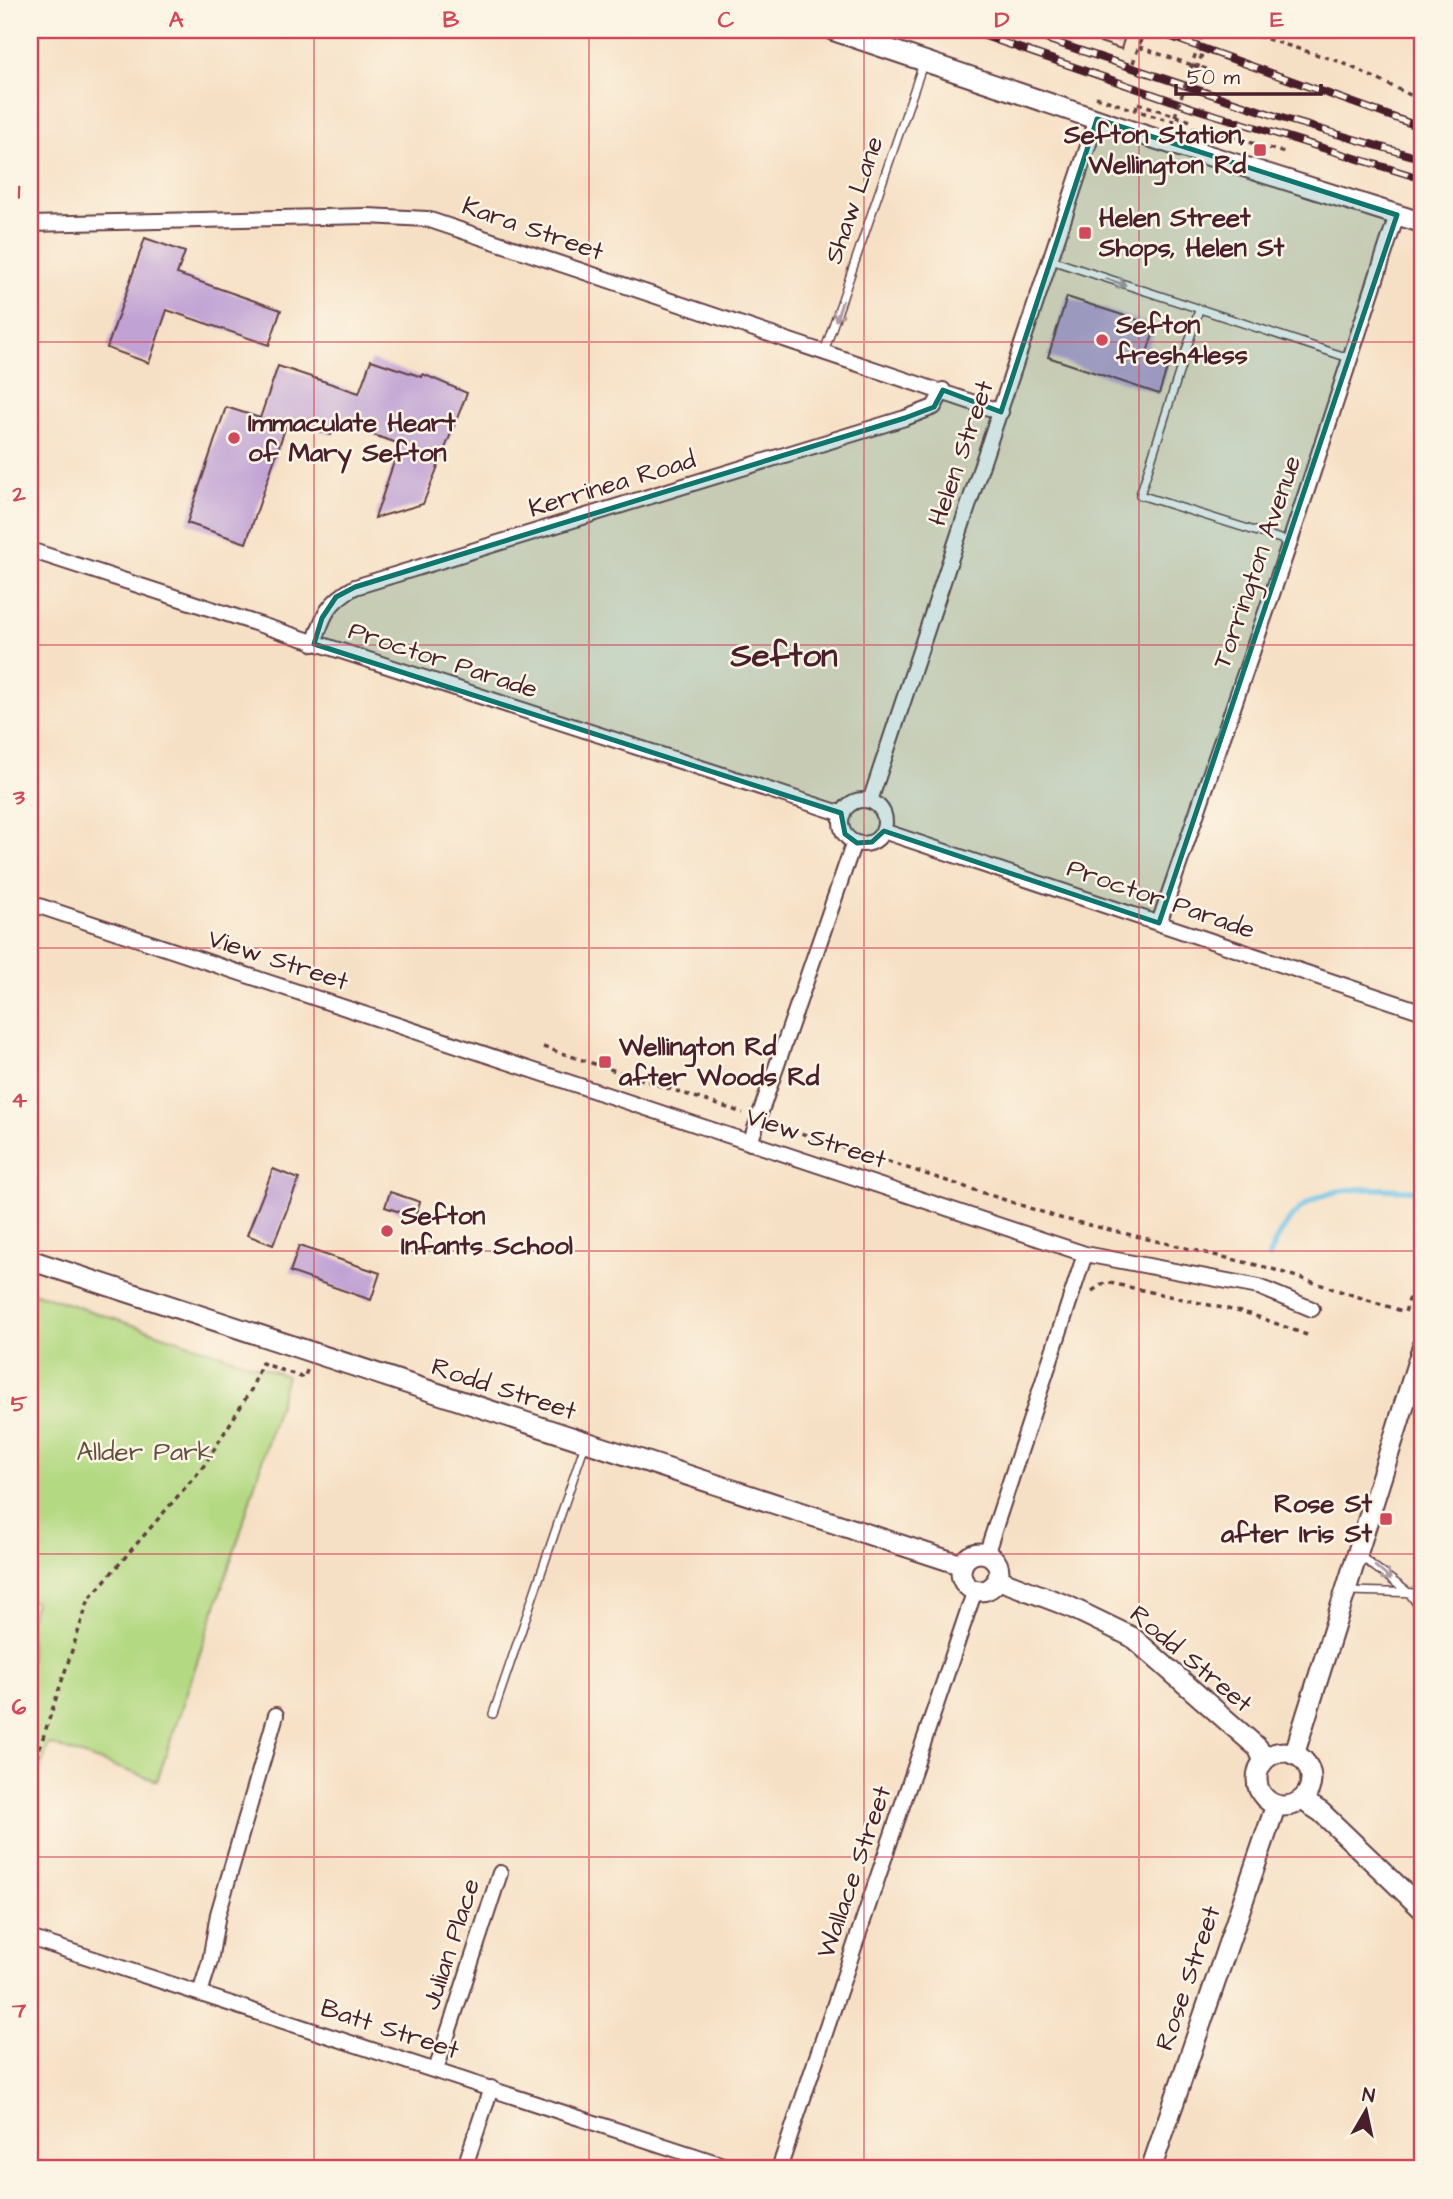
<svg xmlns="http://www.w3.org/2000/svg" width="1453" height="2199" viewBox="0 0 1453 2199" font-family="'Architects Daughter',sans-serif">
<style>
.green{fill:#b3d982;stroke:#7e7c56;stroke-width:2}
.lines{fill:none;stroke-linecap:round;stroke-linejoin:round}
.stream{stroke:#69c1e6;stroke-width:6}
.building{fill:#c0a2d4}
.service-casing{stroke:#643c42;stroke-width:10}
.minor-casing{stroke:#643c42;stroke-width:18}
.tertiary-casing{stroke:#643c42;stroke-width:23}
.path{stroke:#643c42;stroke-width:3.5;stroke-dasharray:5 5;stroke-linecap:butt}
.service{stroke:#fff;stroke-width:7}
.minor{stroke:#fff;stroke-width:14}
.tertiary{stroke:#fff;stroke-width:19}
.rail-casing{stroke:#4a1f2b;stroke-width:8}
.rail{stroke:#fcf5e5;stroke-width:5;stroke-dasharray:16;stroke-linecap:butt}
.path-bridge{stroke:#643c42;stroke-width:3.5;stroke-dasharray:5 5;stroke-linecap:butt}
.oneway{stroke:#ae9aa0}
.marked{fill:#0f766e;fill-opacity:0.2;stroke:#0f766e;stroke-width:5;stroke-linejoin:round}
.grid{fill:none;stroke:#d1495b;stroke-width:2;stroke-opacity:0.55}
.poi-dot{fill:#d1495b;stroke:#fcf5e5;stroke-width:2.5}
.labels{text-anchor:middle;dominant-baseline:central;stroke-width:5;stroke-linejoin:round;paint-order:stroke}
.poi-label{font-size:26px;font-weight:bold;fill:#4a1f2b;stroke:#fcf5e5;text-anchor:start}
.street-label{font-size:26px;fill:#4a1f2b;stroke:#fcf5e5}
.park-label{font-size:26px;fill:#644e41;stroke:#fcf5e5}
.district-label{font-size:33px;font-weight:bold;fill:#4a1f2b;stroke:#fcf5e5}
.neatline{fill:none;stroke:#d1495b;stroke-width:2.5}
.grid-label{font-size:23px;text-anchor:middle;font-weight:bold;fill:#d1495b}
</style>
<rect width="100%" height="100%" fill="#fcf5e5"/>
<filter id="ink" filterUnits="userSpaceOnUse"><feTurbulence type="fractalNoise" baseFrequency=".0143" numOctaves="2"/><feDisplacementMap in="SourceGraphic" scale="14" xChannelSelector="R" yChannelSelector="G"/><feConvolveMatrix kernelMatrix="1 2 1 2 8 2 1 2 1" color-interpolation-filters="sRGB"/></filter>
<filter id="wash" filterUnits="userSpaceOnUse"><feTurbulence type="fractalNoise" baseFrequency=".00686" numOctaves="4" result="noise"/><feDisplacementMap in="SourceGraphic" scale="28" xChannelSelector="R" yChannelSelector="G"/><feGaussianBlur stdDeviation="1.57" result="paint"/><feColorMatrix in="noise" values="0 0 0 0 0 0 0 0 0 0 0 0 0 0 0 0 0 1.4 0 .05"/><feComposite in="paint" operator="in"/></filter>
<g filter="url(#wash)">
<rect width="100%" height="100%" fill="#f6e0c5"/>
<path class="green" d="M30 1291 287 1376 240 1534 157 1781 49 1744 30 1799V1619L35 1602 30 1600Z"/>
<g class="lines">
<path class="stream" d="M1269 1257C1299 1177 1352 1188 1423 1191"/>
</g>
<g id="blocks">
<path class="building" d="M1074 30H1116L1126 33 1121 49 1073 33Z
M145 238 185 252 177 274 281 310 269 345 167 310 149 363 107 348Z
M1067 297 1156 326 1146 355 1169 362 1159 394 1048 357Z
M371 360 422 377 423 374 467 393 423 504 375 518 400 444 335 422 331 435 288 420 246 543 187 523 226 407 260 418 278 366 359 393Z
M273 1169 299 1179 273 1245 247 1235Z
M390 1192 420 1202 415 1217 385 1207Z
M299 1246 380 1273 371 1300 290 1272Z"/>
</g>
</g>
<g filter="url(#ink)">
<use href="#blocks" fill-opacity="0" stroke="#643c42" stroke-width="2"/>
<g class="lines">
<g class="service-casing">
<path id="service" d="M1051 260 1349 358
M1199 310 1140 495 1290 542
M824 352 924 61
M1360 1556 1409 1593 1423 1612
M1349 1591 1423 1593
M493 1714 585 1444"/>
</g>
<g class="minor-casing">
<path id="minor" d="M30 224 367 216 427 219 1001 412
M30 550 843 814
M314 644C323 615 328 602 355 587L905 418 934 407 943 390
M841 822a22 22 0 1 1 44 0a22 22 0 1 1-44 0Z
M870 801 1097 119
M883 831 1423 1012
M30 903 1085 1254 1259 1287 1312 1309
M1159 923 1290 542 1397 215
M750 1143 854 842
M986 1555 1085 1254
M30 1938 735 2169
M200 1993 210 1961 218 1914 276 1715
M436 2070 500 1873
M464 2169 491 2088
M779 2169 975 1590"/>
</g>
<g class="tertiary-casing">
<path id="tertiary" d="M832 30 1134 132 1423 223
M30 1260 962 1565
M961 1572a19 19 0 1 1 38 0a19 19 0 1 1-38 0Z
M997 1579 1068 1606 1132 1637 1258 1748 1264 1761
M1257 1779a27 27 0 1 1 54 0a27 27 0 1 1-54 0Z
M1294 1755 1423 1345
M1302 1800 1321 1812 1423 1910
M1151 2169 1276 1805"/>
</g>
<path class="path" d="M1200 30 1219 34
M1238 30 1341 62 1423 101
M1139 47 1192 65
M1133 63 1144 31
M1197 69 1203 51
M1193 84 1197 69H1207
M1096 97 1135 110
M1138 103 1185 119 1190 121C1172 123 1153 116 1136 110Z
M1192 129 1203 128 1285 153
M543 1047 743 1113
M773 1124 1060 1218 1269 1268 1405 1312 1423 1257
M1092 1291 1106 1282 1250 1314 1307 1335
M30 1777 89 1599 203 1467 251 1390 262 1363 304 1378 308 1368"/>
<use href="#service" class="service"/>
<use href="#minor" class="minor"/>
<use href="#tertiary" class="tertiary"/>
<g class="rail-casing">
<path id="rail" d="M967 30 1193 108 1423 179
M1019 30 1285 119 1423 159
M1152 30 1423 128"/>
</g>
<use href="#rail" class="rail"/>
<path class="path-bridge" d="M1192 65 1207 69
M1175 116 1203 31"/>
</g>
<defs><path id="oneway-shaft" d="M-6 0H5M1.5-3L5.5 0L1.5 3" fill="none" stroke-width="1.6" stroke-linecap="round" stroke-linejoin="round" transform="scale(1.75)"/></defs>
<g class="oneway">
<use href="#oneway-shaft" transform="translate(1116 282) rotate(19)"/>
<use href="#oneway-shaft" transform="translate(839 311) rotate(109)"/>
<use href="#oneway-shaft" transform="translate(1383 1573) rotate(41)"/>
</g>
</g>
<path class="marked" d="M1097 119 1397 215 1159 923 884 831 872 842 857 843 845 834 841 813 314 644 322 618 336 597 355 587 905 418 934 407 943 390 1001 412Z"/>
<path class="grid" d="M314 30V2169M589 30V2169M864 30V2169M1139 30V2169M30 342H1423M30 645H1423M30 948H1423M30 1251H1423M30 1554H1423M30 1857H1423"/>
<g class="poi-dot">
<rect x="1253" y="143" width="14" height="14" rx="3.5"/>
<rect x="1078" y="226" width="14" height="14" rx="3.5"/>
<circle cx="1102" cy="340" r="7"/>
<circle cx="234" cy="438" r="7"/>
<rect x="598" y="1055" width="14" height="14" rx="3.5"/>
<circle cx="387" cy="1231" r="7"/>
<rect x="1379" y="1512" width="14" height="14" rx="3.5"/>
</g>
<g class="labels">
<g class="poi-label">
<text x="1246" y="135" text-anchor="end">Sefton Station,<tspan x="1246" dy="30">Wellington Rd</tspan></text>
<text x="1099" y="218">Helen Street<tspan x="1099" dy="30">Shops, Helen St</tspan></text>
<text x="1116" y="325">Sefton<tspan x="1116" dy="30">fresh4less</tspan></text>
<text x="248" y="423">Immaculate Heart<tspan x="248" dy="30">of Mary Sefton</tspan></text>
<text x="619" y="1047">Wellington Rd<tspan x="619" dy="30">after Woods Rd</tspan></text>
<text x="401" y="1216">Sefton<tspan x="401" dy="30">Infants School</tspan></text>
<text x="1372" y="1504" text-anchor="end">Rose St<tspan x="1372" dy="30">after Iris St</tspan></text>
</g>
<g class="street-label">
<text transform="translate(854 200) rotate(-71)">Shaw Lane</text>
<text transform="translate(533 229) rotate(19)">Kara Street</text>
<text transform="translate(961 453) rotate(-71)">Helen Street</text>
<text transform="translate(612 484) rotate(-17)">Kerrinea Road</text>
<text transform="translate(1257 562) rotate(-71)">Torrington Avenue</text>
<text transform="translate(443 660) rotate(18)">Proctor Parade</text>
<text transform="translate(1161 899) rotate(19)">Proctor Parade</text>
<text transform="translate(278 960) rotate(18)">View Street</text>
<text transform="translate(816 1138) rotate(18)">View Street</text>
<text transform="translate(504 1389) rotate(18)">Rodd Street</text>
<text transform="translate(1191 1659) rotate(40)">Rodd Street</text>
<text transform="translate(854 1872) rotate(-71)">Wallace Street</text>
<text transform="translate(451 1944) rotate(-72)">Julian Place</text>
<text transform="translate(1188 1978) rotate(-71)">Rose Street</text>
<text transform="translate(390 2029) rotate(18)">Batt Street</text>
</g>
<g class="park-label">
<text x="145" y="1452">Allder Park</text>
</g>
<g class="district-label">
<text x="784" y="656">Sefton</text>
</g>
</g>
<rect width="1453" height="2199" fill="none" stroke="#fcf5e5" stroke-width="77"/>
<g transform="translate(1366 2111) rotate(9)" stroke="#fcf5e5" stroke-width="5" paint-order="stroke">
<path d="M0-5L12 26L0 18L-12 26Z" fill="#4a1f2b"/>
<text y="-10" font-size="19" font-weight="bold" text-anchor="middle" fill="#4a1f2b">N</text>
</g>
<path d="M1176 84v10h145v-10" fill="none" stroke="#4a1f2b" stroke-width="3.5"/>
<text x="1187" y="84" font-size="21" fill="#4a1f2b" stroke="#fcf5e5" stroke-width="5" paint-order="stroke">50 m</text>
<rect x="38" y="38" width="1376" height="2122" class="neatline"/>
<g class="grid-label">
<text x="176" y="27">A</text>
<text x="451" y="27">B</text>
<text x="726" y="27">C</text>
<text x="1002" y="27">D</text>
<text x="1277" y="27">E</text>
<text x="19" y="198">1</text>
<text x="19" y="501">2</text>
<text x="19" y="804">3</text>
<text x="19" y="1107">4</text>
<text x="19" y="1411">5</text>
<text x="19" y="1714">6</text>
<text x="19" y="2017">7</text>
</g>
</svg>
